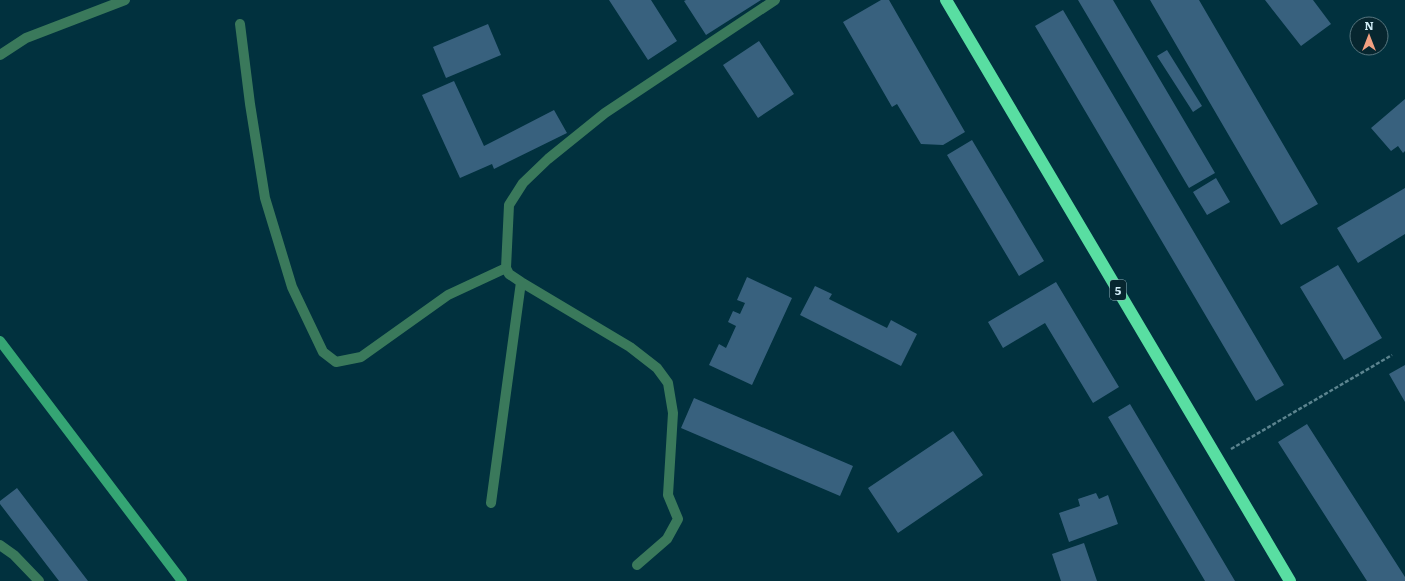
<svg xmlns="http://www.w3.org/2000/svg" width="1405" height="581" viewBox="0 0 1405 581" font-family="Literata,serif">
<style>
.building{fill:#38617e}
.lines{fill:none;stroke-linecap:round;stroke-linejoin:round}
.path{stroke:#5c848f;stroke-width:2.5;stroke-dasharray:4 2;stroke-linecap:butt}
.street{stroke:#3a795b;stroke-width:10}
.secondary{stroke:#35a574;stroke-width:10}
.highway{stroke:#59dea2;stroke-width:12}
.labels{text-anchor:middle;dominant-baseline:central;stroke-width:4;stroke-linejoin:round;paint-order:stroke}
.shield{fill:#07262f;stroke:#94b1bb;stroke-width:1}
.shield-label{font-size:12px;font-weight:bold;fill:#d1edf7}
</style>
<rect width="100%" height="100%" fill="#01313e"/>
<path class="building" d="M609 0H651L677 41 648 60Z
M686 0H761L706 35 684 1Z
M881 0H889L965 132 943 145 921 144 897 104 892 107 843 22Z
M1078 0H1113L1215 173 1189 188Z
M1150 0H1199L1318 204 1281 225Z
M1265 0H1313L1331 24 1301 46Z
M1063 10 1284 385 1256 401 1035 26Z
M488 24 501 55 446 78 433 47Z
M759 41 794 94 758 118 723 65Z
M1167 50 1202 106 1193 112 1157 56Z
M454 81 484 146 554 110 567 133 494 169 492 164 460 178 422 95Z
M1405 99V151L1403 153 1398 146 1391 151 1371 128Z
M972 140 1044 261 1019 276 947 155Z
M1216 178 1230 202 1207 215 1193 192Z
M1405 188V234L1358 263 1337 228Z
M1338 265 1382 338 1344 360 1300 287Z
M747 277 792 298 752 385 709 365 719 344 726 348 736 326 728 322 733 311 740 314 745 303 737 300Z
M1056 282 1119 387 1093 403 1045 323 1003 348 988 322Z
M815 286 832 294 829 299 887 328 891 320 917 334 901 366 800 315Z
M1405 365V402L1389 374Z
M694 398 853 466 840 496 681 428Z
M1130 404 1235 581H1205L1108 417Z
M1307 424 1405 577V581H1367L1278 442Z
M953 431 983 475 898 533 868 488Z
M17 488 88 581H59L0 504V501Z
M1096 493 1099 499 1108 495 1118 524 1069 542 1059 513 1080 506 1078 499Z
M1084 543 1097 581H1061L1052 554Z"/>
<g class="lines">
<path class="path" d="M1231 449 1392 355"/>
<path class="street" d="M240 24 250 104 265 198 292 287 323 352 336 362 361 357 448 295 506 268 509 205 523 183 548 159 605 113 775 0
M0 55 26 38 125 0
M506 268 509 274 521 282 630 347 657 368 668 383 673 413 668 495 678 519 667 539 637 565
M491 503 521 282
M0 545 14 555 39 581"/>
<path class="secondary" d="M0 341 182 581"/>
<path class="highway" d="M946 0 1290 581"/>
</g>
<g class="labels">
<rect class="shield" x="1110" y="280" width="16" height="20" rx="3"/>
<g class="shield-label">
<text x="1118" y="290">5</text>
</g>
</g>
<g transform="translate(1369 36)"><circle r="19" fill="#07262f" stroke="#58767f"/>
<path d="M0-3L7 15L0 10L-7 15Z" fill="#f3a081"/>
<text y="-6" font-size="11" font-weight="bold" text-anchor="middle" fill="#d1edf7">N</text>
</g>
</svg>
